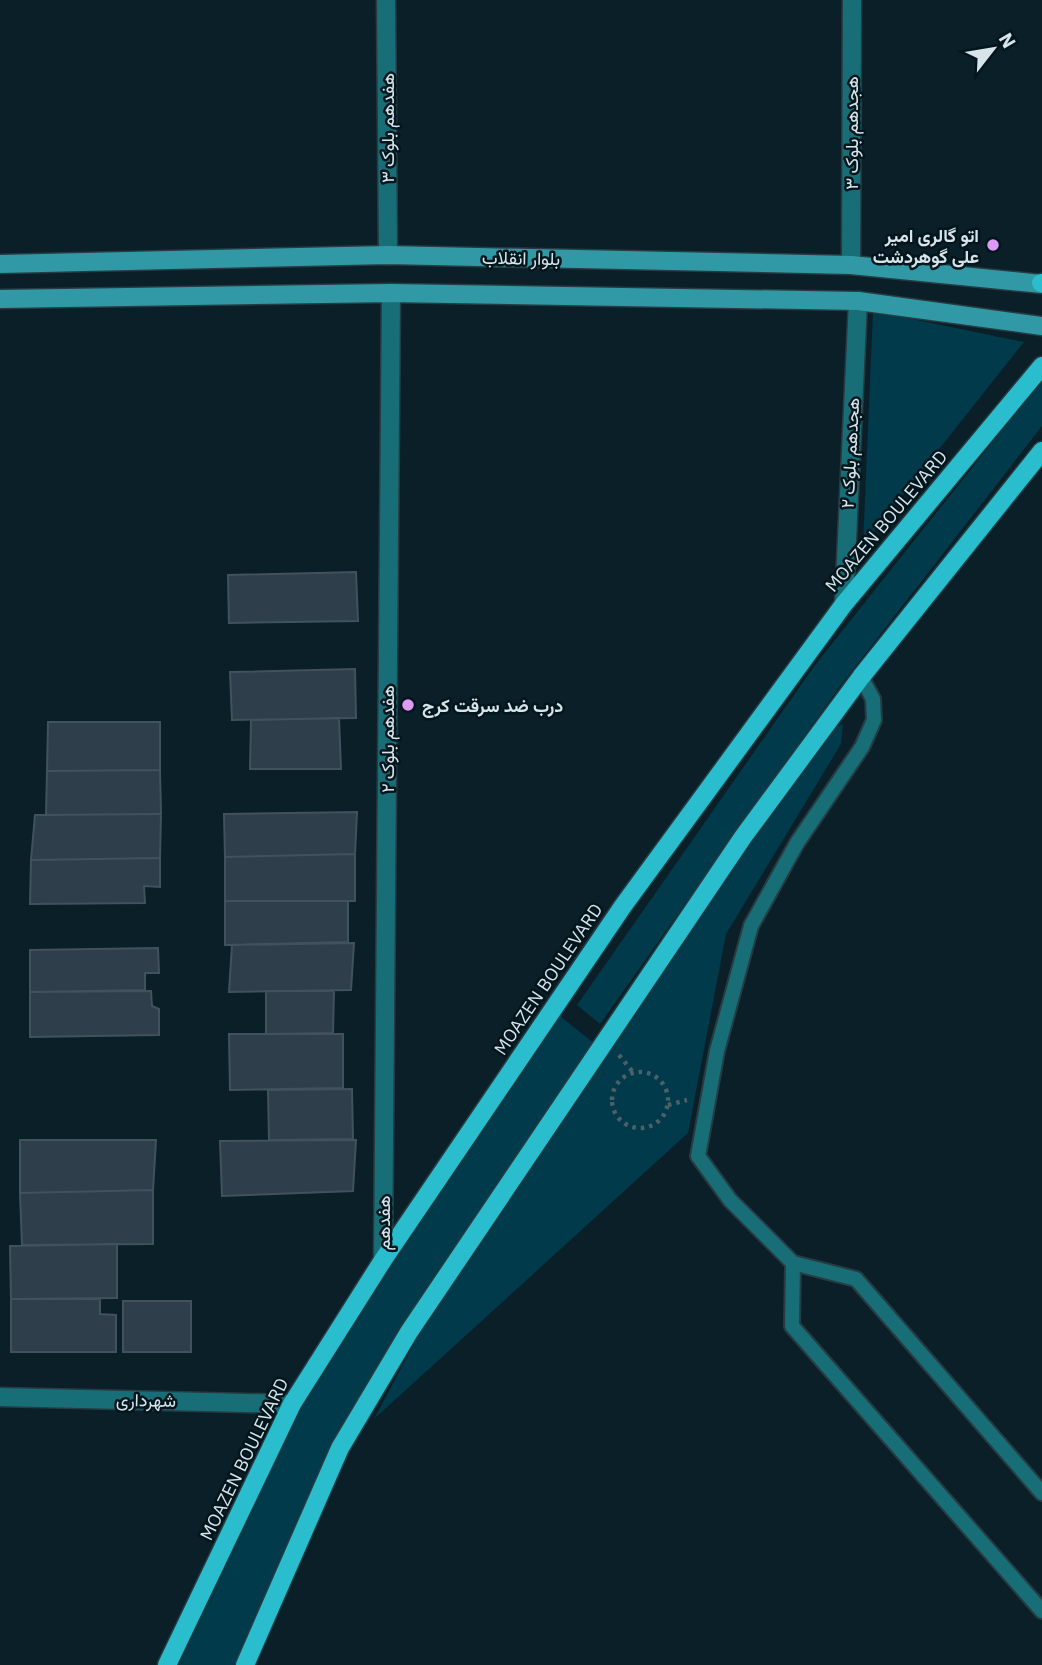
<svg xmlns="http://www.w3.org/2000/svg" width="1042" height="1665" viewBox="0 0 1042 1665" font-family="'IBM Plex Sans',Vazirmatn,sans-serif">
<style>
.green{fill:#003a4b}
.building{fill:#2e3e4b;stroke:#41525f;stroke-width:2}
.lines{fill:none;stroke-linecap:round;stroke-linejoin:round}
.service-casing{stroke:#273b42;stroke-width:18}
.minor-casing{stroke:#273b42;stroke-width:21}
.tertiary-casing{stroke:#273b42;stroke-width:21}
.secondary-casing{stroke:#273b42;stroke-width:21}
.primary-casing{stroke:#273b42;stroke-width:21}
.path{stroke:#4e6067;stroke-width:4.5;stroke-dasharray:3.5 5;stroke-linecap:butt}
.service{stroke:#186e77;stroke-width:14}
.minor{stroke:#186e77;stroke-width:18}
.tertiary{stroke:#186e77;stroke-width:18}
.secondary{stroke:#3199a6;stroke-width:18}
.primary{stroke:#2abdcd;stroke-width:18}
.poi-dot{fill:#dd99f4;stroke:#02161d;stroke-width:2.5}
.labels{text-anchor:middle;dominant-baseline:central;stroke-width:5;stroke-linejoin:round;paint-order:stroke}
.street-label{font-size:18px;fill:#d8e4ea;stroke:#02161d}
.poi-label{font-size:18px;font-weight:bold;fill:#d8e4ea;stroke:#02161d;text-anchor:end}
</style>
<rect width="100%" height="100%" fill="#0a1f27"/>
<path class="green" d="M873 311 1024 342 863 545Z
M1042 380V426L838 689 600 1024 577 1005 815 665Z
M843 724 841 744 726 934 688 1133 374 1419 425 1323 723 878 833 728Z
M560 1016 595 1044 334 1444 234 1665H178L300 1408 389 1266Z"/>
<path class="building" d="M356 572 358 621 229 623 228 575Z
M355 669 356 718 232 720 230 672Z
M339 718 341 769H250L251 720Z
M48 722H160V770L47 771Z
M160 770 161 814 46 815 47 771Z
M357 812 355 854 225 857 224 814Z
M161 814 160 858 31 860 35 815Z
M355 854V901H225V857Z
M160 858V887L144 886 145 903 30 904 31 860Z
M225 901H348V942L225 945Z
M354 943 351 990 229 992 232 945Z
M158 948 159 973H145V990L30 992V950Z
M151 991 152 1006 159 1009V1035L30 1037V992Z
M266 991H334L333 1033 266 1034Z
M229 1034H343V1088L230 1090Z
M352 1089 353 1139 269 1140 268 1090Z
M20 1140H156L153 1190 20 1193Z
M356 1140 353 1191 222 1196 220 1141Z
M153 1190V1244L22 1245 20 1193Z
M117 1244V1298L11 1299 10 1246Z
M11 1299H100V1314L116 1315V1352H11Z
M123 1301H191V1352H123Z"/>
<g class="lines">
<g class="service-casing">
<path id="service" d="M793 1263 730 1200 698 1156 717 1051 751 926 797 843 862 747 874 720 873 699 861 677
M1042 1493 856 1279 793 1263 792 1326 1042 1611"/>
</g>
<g class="minor-casing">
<path id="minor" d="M386 0 388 255
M851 265 852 0
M844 604 858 301
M383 1260 391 293"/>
</g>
<g class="tertiary-casing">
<path id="tertiary" d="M0 1397 292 1404"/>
</g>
<g class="secondary-casing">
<path id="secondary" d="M0 264 388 255 851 265 1042 284
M0 299 391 293 858 301 1042 326"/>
</g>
<g class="primary-casing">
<path id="primary" d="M1041 283H1042
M167 1665 292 1404 383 1260 623 906 844 604 1042 366
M245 1665 340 1448 409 1332 743 837 861 677 1042 451"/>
</g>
<path class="path" d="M619 1055 633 1072
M612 1100a28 28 0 1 1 56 0a28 28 0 1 1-56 0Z
M668 1105 687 1100"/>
<use href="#service" class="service"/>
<use href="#minor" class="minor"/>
<use href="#tertiary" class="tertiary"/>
<use href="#secondary" class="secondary"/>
<use href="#primary" class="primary"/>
</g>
<g class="poi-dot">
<circle cx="993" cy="245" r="7"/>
<circle cx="408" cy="705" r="7"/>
</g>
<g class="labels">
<g class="street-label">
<text transform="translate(387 128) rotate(-90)">هفدهم بلوک ۳</text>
<text transform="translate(851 133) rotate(-90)">هجدهم بلوک ۳</text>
<text transform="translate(521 258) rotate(1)">بلوار انقلاب</text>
<text transform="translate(850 453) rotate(-87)">هجدهم بلوک ۲</text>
<text transform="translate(886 521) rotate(-50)">MOAZEN BOULEVARD</text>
<text transform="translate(387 739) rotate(-90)">هفدهم بلوک ۲</text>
<text transform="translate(548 979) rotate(-56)">MOAZEN BOULEVARD</text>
<text transform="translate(383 1223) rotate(-90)">هفدهم</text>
<text transform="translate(146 1400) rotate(1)">شهرداری</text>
<text transform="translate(244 1459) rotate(-64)">MOAZEN BOULEVARD</text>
</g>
<g class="poi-label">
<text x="979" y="235">اتو گالری امیر<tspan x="979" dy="21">علی گوهردشت</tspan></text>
<text x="422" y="705" text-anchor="start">درب ضد سرقت کرج</text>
</g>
</g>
<g transform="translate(993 49) rotate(59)" stroke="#02161d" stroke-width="5" paint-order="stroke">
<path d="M0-5L12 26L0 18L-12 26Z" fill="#d8e4ea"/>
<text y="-10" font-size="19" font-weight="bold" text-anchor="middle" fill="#d8e4ea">N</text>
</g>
</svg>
